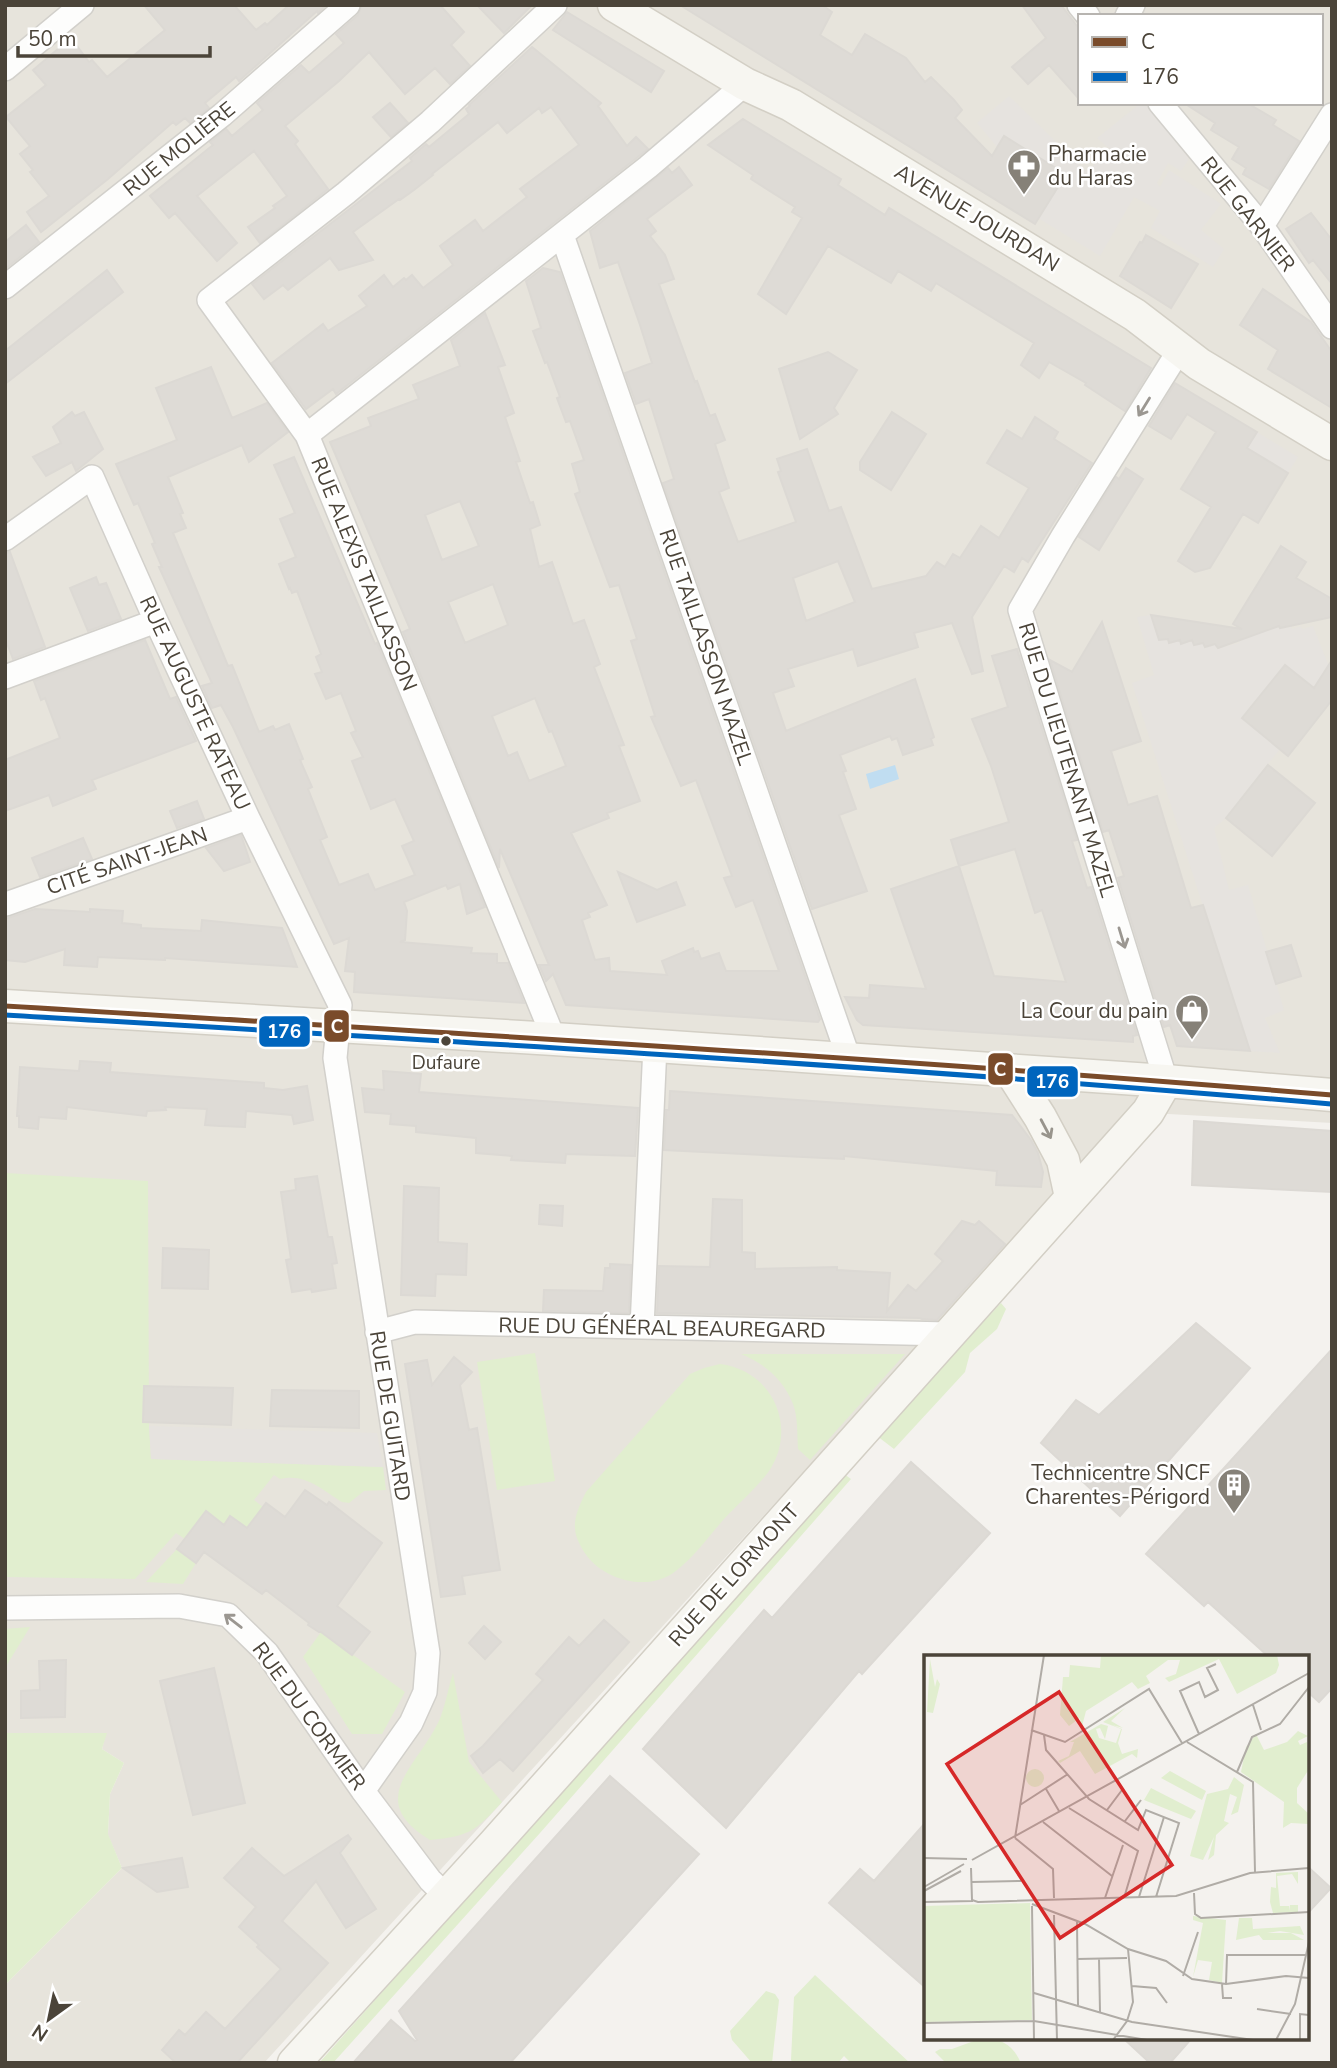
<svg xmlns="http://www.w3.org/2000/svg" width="1337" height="2068" viewBox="0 0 1337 2068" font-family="'Nunito Sans',sans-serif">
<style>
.residential{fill:#e7e4dc;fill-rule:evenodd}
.green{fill:#e1eecf}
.parking{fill:#e6e3df}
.water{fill:#c0ddf1}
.building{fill:#dedbd6;stroke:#dcd9d4;stroke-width:2;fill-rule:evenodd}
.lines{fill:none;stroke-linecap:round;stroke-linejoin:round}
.street-casing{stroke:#d2d0cb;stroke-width:26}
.secondary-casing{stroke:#d3cfc5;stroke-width:35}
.street{stroke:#fdfdfc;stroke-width:23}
.secondary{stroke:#f7f6f1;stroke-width:32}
.bus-1-casing{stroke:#fff;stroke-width:10}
.bus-2-casing{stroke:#fff;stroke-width:10}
.bus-1{stroke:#7a4b2a;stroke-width:5}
.bus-2{stroke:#0065bd;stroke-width:5}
.oneway{stroke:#9b9791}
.oneway2{stroke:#98948c}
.bus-dot{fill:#4b4439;stroke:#fff;stroke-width:2.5}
.labels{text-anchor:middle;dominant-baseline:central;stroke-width:5;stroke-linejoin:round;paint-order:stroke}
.bus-label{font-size:19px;fill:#4b4439;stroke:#fff}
.street-label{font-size:21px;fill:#4b4439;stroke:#fff}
.poi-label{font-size:21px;fill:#4b4439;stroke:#fff;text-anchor:end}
.inset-road{fill:none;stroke:#b0aca6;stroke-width:2}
.view{fill:#d62828;fill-opacity:0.15;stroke:#d62828;stroke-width:3.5}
.inset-edge{fill:none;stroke:#4b4439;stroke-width:3.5}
.line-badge{stroke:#fff;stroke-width:2.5}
.badge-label{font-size:19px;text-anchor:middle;font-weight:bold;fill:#fff}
</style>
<rect width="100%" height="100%" fill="#f4f2ee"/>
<path class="residential" d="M5 5H1332V1123L1132 1112 264 2063H5V1985L122 1868 108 1835 110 1794 124 1763 102 1749 106 1733H5ZM1080 16H1321V103H1080Z"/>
<path class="green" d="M5 1173 148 1181 149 1425 151 1459 383 1467 386 1490 364 1491 349 1503 342 1502C321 1489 305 1473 280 1479L274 1475 254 1500 263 1507 247 1528 230 1516 224 1525 206 1511 185 1539 176 1533 135 1579 5 1577Z
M1001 1303 1006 1309 997 1329 970 1353 965 1372 894 1449 877 1436Z
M535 1353 555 1481 497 1490 477 1362Z
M741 1354H905L810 1460 798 1449C797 1435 798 1417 793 1404 783 1379 765 1364 741 1354Z
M720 1364C771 1370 797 1424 771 1468 762 1483 737 1505 724 1519 709 1536 695 1556 677 1570 651 1592 607 1582 587 1556 569 1531 573 1518 586 1492L690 1374 704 1368Z
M844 1474 851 1479 540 1833 333 2063H319Z
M177 1549 196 1563 183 1584 146 1582Z
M30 1627 5 1668V1629Z
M321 1632 405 1692 382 1734H352L303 1657Z
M453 1673 469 1762 502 1802C475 1831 471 1836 430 1840 364 1800 417 1767 439 1721 445 1707 448 1689 453 1673Z
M5 1733H107L102 1749 124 1763 110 1794 108 1834 122 1868 5 1985Z
M815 1975 910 2063H851L844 2056 838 2063H793L791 2060 794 1997Z
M766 1991 775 1994 779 2000 772 2063H752L732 2040 730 2031Z
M982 2038C1001 2038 1013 2045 1021 2063H946L935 2052 940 2049H952Z"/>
<path class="parking" d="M1009 96 1086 171 1112 151 1097 138 1141 103H1145L1189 159 1181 171 1168 163 1157 183 1160 187 1169 170 1221 204 1201 230 1224 249 1213 267 1151 228 1160 211 1134 197 1100 256 1038 218 1004 137 997 147 977 123Z
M1257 432 1298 457 1288 473 1247 448Z
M1151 615 1159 640 1168 639 1170 643 1180 640 1181 644 1192 640 1194 645 1203 643 1215 644 1218 648 1239 643 1238 638 1270 628 1291 626 1292 629 1301 626 1302 629 1313 626 1332 674 1331 702 1284 665 1242 718 1280 749 1226 818 1214 828 1229 890 1248 885 1284 1010 1265 1018 1280 1053 1249 1051 1132 683 1154 675 1137 617Z
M149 1426 377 1433 383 1467 151 1459Z"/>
<path class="water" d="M895 765 899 779 870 789 866 774Z"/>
<path class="building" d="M144 5H234L256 30 265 23 267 25 289 5H326L318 13 317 11 239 81 236 77 205 103 209 108 190 123 185 118 176 125 173 122 108 179 41 232 27 212 49 196 30 172 33 170 20 154 30 146 6 117 46 85 33 70 71 38 89 62 92 60 107 77 117 69 165 30Z
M362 5H440L464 32 451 45 470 66 450 84 435 68 405 94 369 52 339 81 285 126 298 141 295 144 328 189 260 243 248 227 275 208 273 206 287 196 254 151 197 196 237 243 217 261 175 213 169 218 150 196 213 145 210 142 226 129 232 136 263 110 257 103 301 65 309 73 344 43 336 34 358 15Z
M477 5H532L504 33Z
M680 5H822L832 12 820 35 852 55 865 34 906 58 925 82 931 77 954 100 962 110 955 118 992 156 1004 136 1064 173 1056 186 1058 187 1035 224Z
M1022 5H1061L1080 30V100L1049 65 1028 84 1012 67 1046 38Z
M567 12 664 71 651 92 553 30Z
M532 47 601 103 598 106 627 146 636 137 648 149 336 394 333 389 306 409 272 363 323 324 328 331 367 306 359 296 384 275 393 287 404 278 406 280 412 275 423 288 453 265 440 246 475 220 483 231 527 197 520 189 579 145 551 107 542 113 539 108 507 133 498 122 432 174 433 175 414 190 400 200 399 199 353 232 373 260 339 270 330 258 288 290 283 285 264 299 252 284 412 161 410 158 426 144 429 147 469 114 466 109 470 106 469 105Z
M390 103 408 123 391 137 373 117Z
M1184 103H1247L1276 120 1273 125 1299 141 1269 189 1243 174 1246 168 1232 159 1239 147 1211 130 1215 123Z
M743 119 841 179 838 185 885 215 889 208 1151 368 1125 411 1085 385 1086 383 1049 362 1039 378 1021 365 1034 343 936 283 931 291 898 271 891 283 828 246 786 314 758 294 802 218 792 212 795 207 751 179 753 175 708 145Z
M679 167 692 185 647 219 656 231 650 236 665 255 674 279 659 284 695 382 697 381 710 416 715 414 725 440 715 444 729 488 719 492 738 542 796 522 778 472 781 471 777 459 807 449 829 511 841 507 872 589 926 576 937 562 945 567 953 554 960 558 981 526 999 538 1029 488 987 463 1007 430 1022 439 1035 417 1058 432 1054 439 1092 463 1028 562 1022 558 1014 572 1004 566 972 617 983 671 972 674 952 623 914 633 918 647 858 666 853 649 788 669 794 686 773 693 786 731 915 679 934 737 931 739 933 745 903 755 897 738 892 740 890 736 840 755 846 771 843 772 856 809 839 815 867 891 812 909 663 483 674 479 649 399 636 404 625 373 652 363 640 325 618 262 600 268 590 231 668 168 672 173ZM838 561 855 602 806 621 793 578Z
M1311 213 1332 240V284L1313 260 1309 263 1286 229Z
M26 225 39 242 5 269V242Z
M1146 235 1198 264 1171 308 1120 276 1140 242 1142 243Z
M543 268 560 272 820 1019 818 1022 566 1005 553 974 546 981 539 965H549L500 849 499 868 403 632 410 629 330 442 371 426 368 418 419 399 413 385 460 366 451 340 485 313 505 365 498 367 514 413 505 417 520 461 516 462 530 503 533 502 540 525 530 529 539 567 552 562 573 624 584 620 600 664 594 667 624 745 619 746 640 801 607 813 609 818 571 833 607 905 588 913 590 917 582 920 595 960 609 958 610 971 667 975 662 961 693 948 694 952 698 951 701 959 719 953 726 971H779L753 900 736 907 724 878 732 876 696 780 681 786 651 717 655 716 631 641 637 639 619 585 610 587 575 494 580 492 572 464 584 460 570 421 566 422 557 398 560 397 547 362 545 363 533 331 541 328 526 281ZM460 501 479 546 442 560 425 515ZM493 584 508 625 465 643 448 602ZM535 698 549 732 552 731 566 766 529 781 517 752 508 756 492 716Z
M107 270 123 292 5 384V351Z
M1263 289 1311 322 1332 352V408L1268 369 1278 350 1240 325Z
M828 352 857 370 834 408 838 414 800 439 779 369Z
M211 367 232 418 267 403 288 432 249 462 242 445 168 477 183 513 180 514 186 528 173 533 228 666 232 665 259 732 273 726 275 730 289 724 303 759 300 760 312 787 308 789 327 837 320 840 339 885 368 874 375 890 415 875 402 846 414 841 395 799 371 809 352 761 363 757 351 733 356 731 341 693 326 699 315 674 322 672 316 657 321 654 297 591 292 593 290 588 289 589 279 564 296 557 280 519 295 513 274 465 294 457 375 644 377 643 485 907 467 914 460 884 448 889 446 885 404 902 407 911 405 940 400 942 472 948 471 953 497 954V963H508L524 1003 354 992 355 972 345 971 349 938 334 944 233 727 221 705 212 708 202 686 212 683 159 567H162L152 544 155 543 138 503 134 505 116 464 177 440 156 388Z
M1175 383 1257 432 1247 448 1288 473 1258 523 1243 514 1210 568 1195 572 1178 561 1211 507 1181 489 1216 432 1187 414 1171 439 1149 426Z
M72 412 75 416 84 412 103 449 76 471 72 462 46 476 33 457 61 443 53 427Z
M892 412 926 434 891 490 860 470V462Z
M1126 468 1143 479 1099 550 1079 537 1116 477 1119 479Z
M1281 546 1306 562 1296 578 1332 599V617L1280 628 1279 626 1218 648 1215 644 1205 647 1203 643 1194 645 1192 640 1181 644 1180 640 1169 643 1168 639 1159 640 1151 615 1242 629 1233 624Z
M10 552 45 647 13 659 5 638V553Z
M96 577 99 585 106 583 121 619 88 631 70 588Z
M1102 622 1141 741 1111 751 1128 805 1157 796 1191 908 1203 905 1250 1051 1177 1046 1170 1025 1164 1027 1118 878 1124 876 1109 830 1103 832 1050 660 1072 672Z
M145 640 170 699 176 697 196 741 92 780 96 789 53 806 49 795 5 811V760L60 738 45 698 41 700 34 681Z
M1017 649 1077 840 1072 841 1087 888 1091 887 1137 1035 1133 1036V1042L863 1025 857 1020 845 997 869 998 870 985 926 989 891 889 959 866 994 976 1066 982 1042 910 1035 913 1015 849 959 866 951 840 1009 822 991 766 972 719 1008 707 992 656Z
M1332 660V700L1288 756 1242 718 1285 665 1314 688Z
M1268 765 1315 803 1272 856 1226 818Z
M197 801 204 819 177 828 170 811Z
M241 835 250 862 224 871 206 848Z
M83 838 92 859 40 877 32 858Z
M618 872 657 890 676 882 685 905 637 922Z
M35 909 90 912V909L123 911 122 923 141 925V928L201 931 202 920 282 928 297 967 165 958V960L98 957 97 967 64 965 65 949 25 962 5 960V919Z
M1291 945 1301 976 1276 984 1266 952Z
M80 1061 111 1063 110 1072 264 1083V1088L283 1090 307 1086 313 1120 294 1124 292 1115 246 1111 245 1127 220 1126 205 1125 207 1109 165 1107 166 1110 147 1111 146 1116 67 1107 66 1119 39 1117 38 1129 19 1127V1116H17L20 1067 79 1071Z
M383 1071 421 1074 419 1092 638 1108 635 1156 566 1154 565 1163 511 1160 512 1156 476 1153V1138L416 1132V1126L390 1124 391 1114 365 1112 362 1088 384 1090Z
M670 1091 1012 1115 1031 1140 1038 1153 1043 1172 1041 1187 996 1185 997 1171 844 1156V1159L664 1150 666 1110H669Z
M1194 1121 1332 1131V1192L1192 1185Z
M317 1176 328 1237H332L337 1263 332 1264 336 1288 312 1292 311 1289 292 1292 286 1260 291 1259 281 1192 296 1190 295 1179Z
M404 1186 439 1188 438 1242 467 1244 466 1275 436 1274 435 1296 401 1295Z
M713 1199 742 1200V1252L755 1253V1269L837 1267V1270L890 1273 887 1311 908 1285 916 1291 943 1261 935 1254 962 1221 975 1225 979 1221 1005 1244 937 1320 922 1319 920 1318 657 1313 659 1266 710 1267Z
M540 1205 563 1206 562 1226 539 1224Z
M163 1248 209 1250 208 1289 162 1288Z
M610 1264 631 1265 629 1313 543 1311 544 1290 603 1291 605 1268H610Z
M1196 1323 1250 1368 1120 1516 1041 1443 1076 1400 1099 1415Z
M1332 1349V1688L1319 1702 1307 1691V1657H1269L1208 1602 1204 1606 1146 1554Z
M454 1357 472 1372 460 1385 469 1430 477 1428 500 1570 462 1576 465 1594 441 1597 405 1364 427 1360 432 1385Z
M144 1386 233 1388 231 1425 143 1422Z
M272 1390 359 1391V1428L270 1426Z
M911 1462 990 1533 862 1674 859 1671 726 1828 643 1749 764 1610 772 1618Z
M305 1490 327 1505 329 1502 382 1543 337 1606 370 1632 352 1655 321 1632H319L308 1625 309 1623 266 1590 262 1594 204 1552 196 1563 177 1549 206 1511 224 1525 230 1516 247 1528 266 1503 285 1517Z
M604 1620 629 1642 513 1771 500 1759 483 1773 471 1756 483 1746 543 1680 536 1674 569 1637 579 1646Z
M484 1626 501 1642 485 1659 469 1643Z
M66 1660 65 1717 21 1718V1691L40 1690 39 1661Z
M214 1668 245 1803 193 1815 160 1681Z
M610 1776 699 1854 510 2063H353L391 2020 415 2041 417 2040 399 2011Z
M926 1822V1988L829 1903 860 1869 874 1881Z
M348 1835 351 1839 340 1853 376 1909 346 1928 316 1881 282 1921 328 1963 237 2063H176L162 2050 179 2030 185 2035 206 2012 225 2029 281 1969 257 1947 259 1945 239 1927 256 1907 224 1878 252 1848 284 1876Z
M182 1858 188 1887 157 1892 123 1868Z
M1307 1866 1331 1888 1307 1914Z
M1123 2038H1192L1170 2063H1150Z"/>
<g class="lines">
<g class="street-casing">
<path id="street" d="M1079 5 1088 16
M1127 16 1133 5
M5 69 82 5
M1160 103 1262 226 1332 327
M1262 226 1332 115
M562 235 849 1059
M5 287 222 115 348 5
M307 435 648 167 745 84
M5 539 92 477 156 621 248 818 340 1005 335 1058 428 1653 425 1692 411 1723 363 1791
M5 677 156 621
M6 904 248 818
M554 1039 307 435 209 300 346 193 430 122 555 5
M1166 1081 1020 610 1063 536 1180 349
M642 1327 655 1046
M377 1332 415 1322 948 1334
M5 1608 179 1606 228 1615 267 1653 363 1791 430 1880 447 1897"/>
</g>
<g class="secondary-casing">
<path id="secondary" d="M614 5 745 84 791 105 1135 315 1199 364 1332 444
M5 1006 554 1039 1166 1081 1332 1095
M1010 1070 1040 1117 1063 1160 1071 1197
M294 2063 494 1844 1148 1112 1166 1081"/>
</g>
<use href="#street" class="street"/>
<use href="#secondary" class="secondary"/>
<g class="bus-1-casing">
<path id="bus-1" d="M5 1006C448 1033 890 1058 1332 1095"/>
</g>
<g class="bus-2-casing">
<path id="bus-2" d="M5 1015C447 1041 890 1066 1331 1104"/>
</g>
<use href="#bus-1" class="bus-1"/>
<use href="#bus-2" class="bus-2"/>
</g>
<defs><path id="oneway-shaft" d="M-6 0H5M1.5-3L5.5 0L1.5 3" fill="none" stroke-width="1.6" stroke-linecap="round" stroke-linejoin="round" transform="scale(1.75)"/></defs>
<g class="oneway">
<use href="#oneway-shaft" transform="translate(1144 407) rotate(122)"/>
<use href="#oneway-shaft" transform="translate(1122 938) rotate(73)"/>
<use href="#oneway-shaft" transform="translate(233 1621) rotate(-142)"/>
</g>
<use class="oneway2" href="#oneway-shaft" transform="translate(1046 1129) rotate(62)"/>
<defs>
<g id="pharmacy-pin" transform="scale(1.75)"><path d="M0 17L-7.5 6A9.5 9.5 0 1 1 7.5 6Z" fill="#868178" stroke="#fff"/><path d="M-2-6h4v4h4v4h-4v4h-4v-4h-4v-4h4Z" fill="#fff"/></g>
<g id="shop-pin" transform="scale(1.75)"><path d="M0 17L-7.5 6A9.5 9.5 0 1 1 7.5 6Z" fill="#868178" stroke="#fff"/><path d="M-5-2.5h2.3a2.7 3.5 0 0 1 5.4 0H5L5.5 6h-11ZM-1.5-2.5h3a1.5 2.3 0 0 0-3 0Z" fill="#fff"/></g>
<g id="building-pin" transform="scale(1.75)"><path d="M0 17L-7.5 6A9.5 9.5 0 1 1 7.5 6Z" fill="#868178" stroke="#fff"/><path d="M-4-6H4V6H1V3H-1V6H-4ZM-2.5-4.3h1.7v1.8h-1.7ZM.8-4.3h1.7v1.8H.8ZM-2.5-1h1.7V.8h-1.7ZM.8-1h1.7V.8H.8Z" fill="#fff"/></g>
</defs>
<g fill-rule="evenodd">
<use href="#pharmacy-pin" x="1024" y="166"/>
<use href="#shop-pin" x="1192" y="1011"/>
<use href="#building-pin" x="1234" y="1485"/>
</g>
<circle class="bus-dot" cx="446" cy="1041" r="6"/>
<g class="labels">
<g class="bus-label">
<text x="446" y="1063">Dufaure</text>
</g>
<g class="street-label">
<text transform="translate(179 149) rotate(-39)">RUE MOLIÈRE</text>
<text transform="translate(1248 214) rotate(52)">RUE GARNIER</text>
<text transform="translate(977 218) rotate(31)">AVENUE JOURDAN</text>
<text transform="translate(364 574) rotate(68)">RUE ALEXIS TAILLASSON</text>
<text transform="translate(706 647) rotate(71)">RUE TAILLASSON MAZEL</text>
<text transform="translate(195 703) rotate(65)">RUE AUGUSTE RATEAU</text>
<text transform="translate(1067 760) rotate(73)">RUE DU LIEUTENANT MAZEL</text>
<text transform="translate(127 861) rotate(-19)">CITÉ SAINT-JEAN</text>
<text transform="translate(662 1328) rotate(1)">RUE DU GÉNÉRAL BEAUREGARD</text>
<text transform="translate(390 1416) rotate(81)">RUE DE GUITARD</text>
<text transform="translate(734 1575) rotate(-48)">RUE DE LORMONT</text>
<text transform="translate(309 1716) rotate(54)">RUE DU CORMIER</text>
</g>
<g class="poi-label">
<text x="1048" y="154" text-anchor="start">Pharmacie<tspan x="1048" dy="24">du Haras</tspan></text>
<text x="1168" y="1011">La Cour du pain</text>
<text x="1210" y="1473">Technicentre SNCF<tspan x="1210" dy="24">Charentes-Périgord</tspan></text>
</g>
</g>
<g transform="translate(924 1655)">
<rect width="385" height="385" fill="#f4f2ee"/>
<path d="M177 0H353L355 10 352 18 313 39 295 4 245 27 241 23 252 19 256 5H244L222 21 226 28 214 34 208 27 162 56 157 75 156 63 145 71 136 60 139 22H145L146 10 176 13ZM6 4 11 32 13 24 16 29 9 58 3 57ZM201 53 187 66 199 73 188 70 198 74 194 88 198 99 214 94 213 103 208 99 171 119 156 96 136 108 134 106 145 101 150 87H146L177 69 184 71 181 84 176 73 172 74 175 83 192 88 197 74 179 67ZM374 76 384 81 374 86 376 90 383 87 385 114 373 133V148L385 159V169L367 168 359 173 360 147 317 117 322 92 332 79 340 95 363 87ZM102 123a9 9 0 1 1 18 0a9 9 0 1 1-18 0ZM246 116 282 136 278 145 237 123ZM310 122 320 130 314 157 307 160 313 142 306 139 300 166 305 168 292 180 290 200 284 205 290 182 279 205 266 201 283 139 304 134ZM227 133 272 156 267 164 220 145ZM374 217V229L368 219 353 221 356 251H365V256L366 250H374V257L349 258 346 247 347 232 352 233V218ZM106 248 108 365 0 367V251ZM269 261 302 265 298 328 285 325 288 307 274 305 269 322 279 268 269 265ZM315 263H328L329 274 376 271 380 280 356 276 343 278H367L380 285H339L335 280 312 285Z" fill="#e1eecf"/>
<path class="inset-road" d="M329 50 337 75M107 75 141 87 225 34 258 88M275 79 256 36 275 27 281 42 294 35 283 13 292 9M120 80 122 95 165 144 214 175 222 155 255 168 232 242M263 87 329 127 331 217M313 117 328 82 356 69 385 32M122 134 135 156M96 150 144 119M145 153 214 196 200 243M183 155 198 135M201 166 217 145M119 167 188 221M91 183 129 214 130 243M91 183 120 0M0 203 43 204M48 205 385 18M47 213 48 245 54 247 252 241 326 218 385 213M48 227 97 226M0 232 40 209M0 236 37 216M270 238 271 259 277 263 385 257M215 242 240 162M181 243 199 190M0 247 49 246M108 249 161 269 204 294 242 306 268 324 302 329 362 321 385 323M108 251 110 385M130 260 133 385M153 267 154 350M153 304 203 303M175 304 176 357M259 321 274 277M298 329 299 343H308M302 329 303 300H382M208 331 232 333 243 348M110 338 208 367 329 385M333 354 367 359M0 368 110 366 223 385M189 385 203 366 209 347 204 294M352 385 371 349 385 287M376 385V359L385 360"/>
<path class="view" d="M135 37 248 210 136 283 23 109Z"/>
<rect width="385" height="385" class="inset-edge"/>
</g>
<g class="line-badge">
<rect x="323" y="1009" width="27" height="34" rx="7" fill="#7a4b2a"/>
<rect x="258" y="1015" width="53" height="33" rx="7" fill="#0065bd"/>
<rect x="987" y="1052" width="27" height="34" rx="7" fill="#7a4b2a"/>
<rect x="1026" y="1065" width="53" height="33" rx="7" fill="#0065bd"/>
</g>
<g class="badge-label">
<text x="337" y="1033">C</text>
<text x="284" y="1038">176</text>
<text x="1000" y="1076">C</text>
<text x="1052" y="1088">176</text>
</g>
<rect width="1337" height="2068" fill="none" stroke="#4b4439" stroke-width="14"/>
<rect x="1078" y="14" width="245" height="91" fill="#ffffff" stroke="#b7b4b0" stroke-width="2"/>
<rect x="1092" y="37" width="35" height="10" fill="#7a4b2a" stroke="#b7b4b0" stroke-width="2"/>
<text x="1141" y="49" font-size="21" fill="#4b4439">C</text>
<rect x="1092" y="72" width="35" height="10" fill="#0065bd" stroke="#b7b4b0" stroke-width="2"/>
<text x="1141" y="84" font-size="21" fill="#4b4439">176</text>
<g transform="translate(49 2019) rotate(213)" stroke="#ffffff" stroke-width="5" paint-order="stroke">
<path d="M0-5L12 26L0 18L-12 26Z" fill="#4b4439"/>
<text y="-10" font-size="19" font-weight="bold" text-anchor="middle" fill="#4b4439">N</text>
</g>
<path d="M18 46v10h192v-10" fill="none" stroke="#4b4439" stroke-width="3.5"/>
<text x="28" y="46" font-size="21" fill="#4b4439" stroke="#ffffff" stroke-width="5" paint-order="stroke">50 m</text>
</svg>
